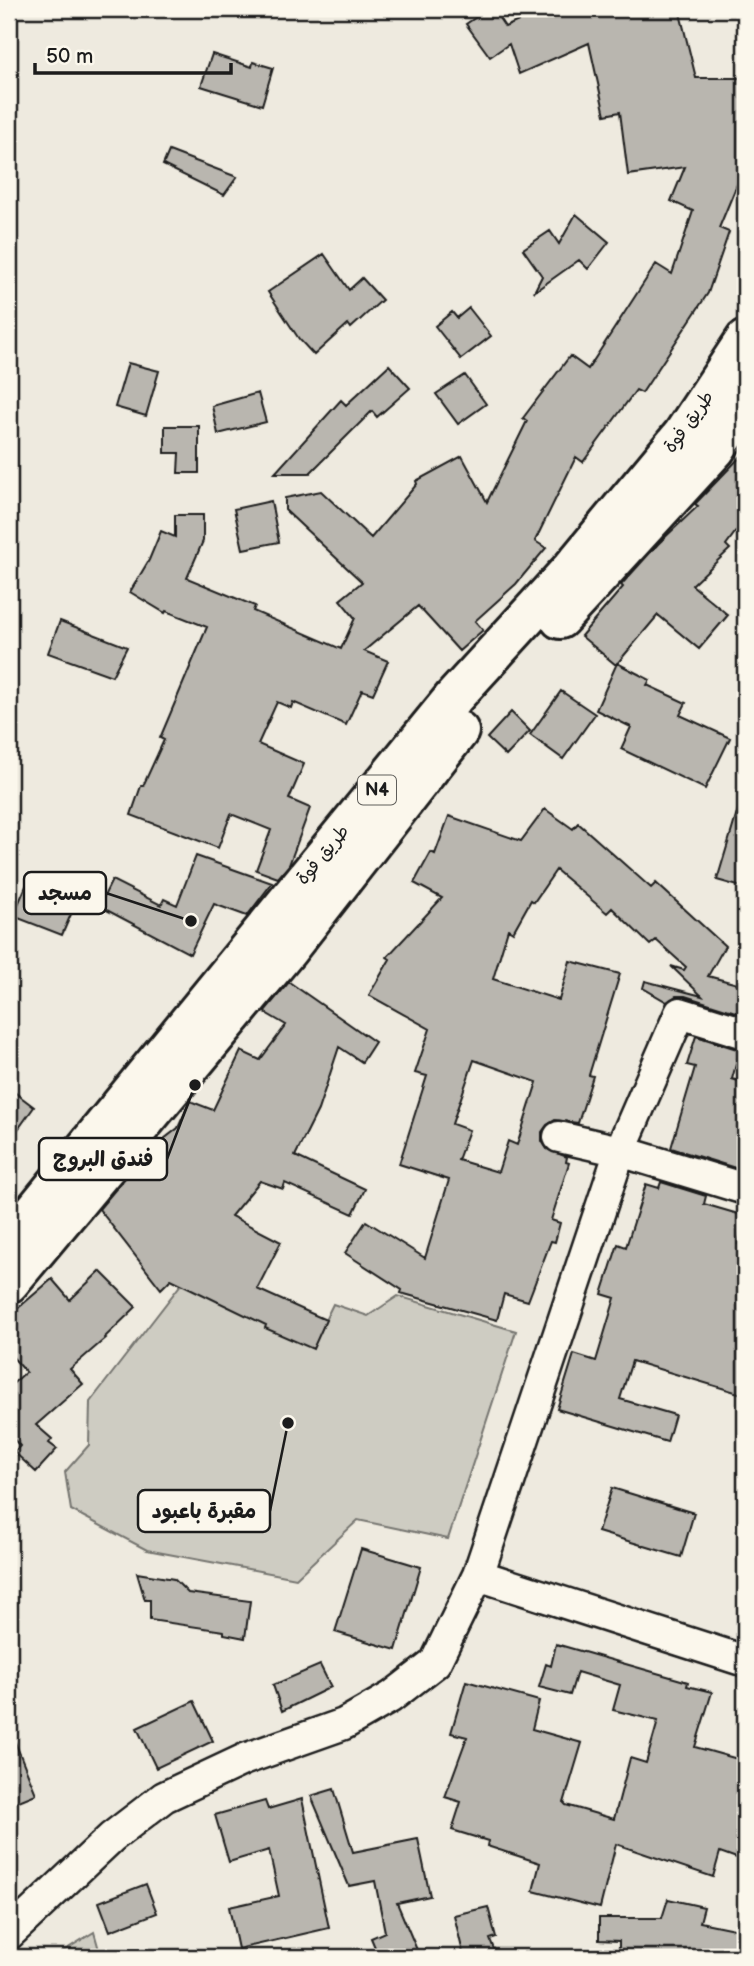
<svg xmlns="http://www.w3.org/2000/svg" width="754" height="1966" viewBox="0 0 754 1966" font-family="'Balsamiq Sans','Playpen Sans Arabic',sans-serif">
<style>
.green{fill:#ceccc2;stroke:#75746f;stroke-width:2}
.building{fill:#b9b6af;stroke:#1c1c1c;stroke-width:2;fill-rule:evenodd}
.lines{fill:none;stroke-linecap:round;stroke-linejoin:round}
.minor-casing{stroke:#1c1c1c;stroke-width:35}
.highway-casing{stroke:#1c1c1c;stroke-width:44}
.minor{stroke:#fbf7ec;stroke-width:30}
.highway{stroke:#fbf7ec;stroke-width:38}
.labels{text-anchor:middle;dominant-baseline:central;stroke-width:5;stroke-linejoin:round;paint-order:stroke}
.shield{fill:#fbf7ec;stroke:#5f5e5a;stroke-width:2}
.shield-label{font-size:18px;font-weight:bold;fill:#1c1c1c}
.street-label{font-size:19px;fill:#1c1c1c;stroke:#fbf7ec}
.leader{fill:none;stroke:#1c1c1c;stroke-width:2.5}
.callout-dot{fill:#1c1c1c;stroke:#fbf7ec;stroke-width:2.5}
.callout{fill:#fbf7ec;stroke:#1c1c1c;stroke-width:2.5}
.callout-label{font-size:21px;text-anchor:middle;font-weight:bold;fill:#1c1c1c}
</style>
<rect width="100%" height="100%" fill="#eeeadf"/>
<filter id="ink" filterUnits="userSpaceOnUse"><feTurbulence type="fractalNoise" baseFrequency=".0143" numOctaves="2"/><feDisplacementMap in="SourceGraphic" scale="14" xChannelSelector="R" yChannelSelector="G"/><feConvolveMatrix kernelMatrix="1 2 1 2 8 2 1 2 1" color-interpolation-filters="sRGB"/></filter>
<g filter="url(#ink)">
<path class="green" d="M185 1279 313 1345 333 1304 368 1316 398 1296 516 1331 448 1539 358 1520 296 1578 147 1550 71 1510 65 1472 89 1445 90 1402Z
M94 1932 101 1957H54Z"/>
<path class="building" d="M488 9H493L505 27 546 9H679L696 78H745V165L719 228 729 232 708 293 642 393 636 390 583 462 576 457 535 541 546 548 516 584 475 621 483 630 459 651 418 606 364 651 388 661 373 694 362 690 346 725 293 702 291 708 277 702 258 744 304 764 289 799 310 808 289 865 278 878 256 870 271 830 231 814 218 848 131 815 141 786H143L164 740 160 738 207 627 166 611 165 613 130 592 149 560 161 531 175 537V515H203V541L187 578 255 606 253 611 341 649 355 618 340 600 362 582 285 510V498L321 491 371 538 417 484 416 481 462 456 487 502 527 421 523 418 570 356 588 369 656 264 672 274 693 211 671 201 685 167 628 175 620 112 605 115 589 43 519 74 509 44 490 57 466 24Z
M212 54 252 67 253 62 273 68 262 105 201 86Z
M169 151 237 177 224 195 163 165Z
M576 214 609 242 588 269 579 260 534 292 542 276 523 249 550 231 559 244Z
M324 254 349 290 362 278 382 300 351 328 348 324 314 355 299 339 268 292Z
M469 308 491 336 461 359 435 326 452 312 457 318Z
M128 363 159 371 146 416 115 407Z
M389 365 410 388 377 417 372 411 310 473H275L341 400 346 405Z
M465 375 486 404 458 424 436 394Z
M258 393 266 422 218 434 212 406Z
M165 426H199V473H178L179 453H165Z
M745 452V519L726 545 730 549 692 585 728 615 699 649 658 615 616 665 581 636 623 587 621 585 658 544 698 506 695 504Z
M271 501 279 542 243 549 234 509Z
M60 621 127 647 112 676 48 653Z
M617 663 650 680 647 685 686 703 680 715 730 738 705 789 621 749 631 727 596 710Z
M561 691 595 714 563 759 530 735Z
M511 712 530 731 506 756 487 738Z
M740 803H745V888L717 880Z
M545 809 573 829 578 823 651 888 656 883 725 946 708 976 745 986V1015L685 996H676L667 1002 643 988 645 981 702 996 671 966 684 970 686 967 656 940 650 945 612 908 607 913 556 870 534 902 531 900 513 932 508 929 493 979 559 1000 570 961 620 974 589 1075 593 1076 578 1123 555 1120 547 1125 542 1132V1141L547 1149 567 1157 566 1162 569 1163 551 1220 560 1223 555 1242 551 1241 528 1301 504 1294 497 1320 401 1293 402 1290 345 1253 366 1221 425 1258 449 1180 399 1164 427 1076 415 1073 430 1029 369 995 390 959 387 957 442 898 414 883 431 852 435 854 449 816 521 841ZM474 1060 537 1082 517 1145 508 1141 498 1172 458 1160 469 1130 452 1124Z
M196 856 272 883 247 916 214 904 190 954 99 906 112 880 161 905 164 899 177 905Z
M26 886 75 905 62 935 13 916Z
M289 982 375 1042 362 1062 339 1047 318 1110 295 1156 365 1189 353 1214 285 1183 283 1189 260 1181 231 1216 281 1242 257 1289 326 1320 313 1349 265 1328 266 1325 171 1279 161 1289 99 1209 146 1153 178 1128 190 1101 213 1110 241 1051 260 1060 286 1025 264 1012Z
M696 1036 740 1050 732 1079 745 1083V1171L671 1148 695 1067 687 1065Z
M9 1088 34 1107 9 1142Z
M661 1182 706 1196 704 1204 745 1216 738 1244 745 1246V1395L632 1361 620 1399 675 1415 667 1442 557 1409 574 1354 596 1361 615 1298 602 1294 618 1244 626 1247 646 1184 659 1188Z
M100 1271 136 1307 105 1337 106 1338 70 1369 83 1384 36 1425 52 1439 49 1443 57 1449 36 1472 14 1452 20 1446 9 1434V1387L26 1372 9 1353V1316L52 1279 70 1300Z
M612 1488 694 1513 681 1557 598 1532Z
M361 1549 421 1567 396 1650 335 1632Z
M137 1573 174 1579 188 1593 250 1601 245 1638 224 1634V1631L150 1620V1600H145Z
M556 1644 688 1682 687 1686 712 1692 695 1747 745 1761V1861L720 1852 713 1877 616 1844 600 1908 533 1891 540 1863 487 1846 488 1841 452 1830 461 1802 445 1797 467 1737 451 1733 466 1681 539 1701 532 1729 582 1743 564 1803 566 1805 614 1819 630 1758 646 1763 658 1721 613 1710 620 1685 577 1672 570 1695 539 1687 546 1664 551 1666Z
M320 1665 331 1687 282 1711 273 1685Z
M194 1701 213 1741 156 1768 137 1728Z
M9 1727 36 1794 9 1805Z
M334 1789 353 1852 418 1839 430 1896 397 1903 420 1957H379L371 1938 385 1932 375 1881 349 1886 311 1796Z
M302 1799 329 1928 238 1949 229 1907 279 1896 269 1850 229 1862 215 1815 265 1801 268 1809Z
M146 1884 157 1913 110 1931 99 1902Z
M668 1899 704 1907 700 1922 739 1930 738 1934 745 1936V1957H619V1941L599 1940V1918H662Z
M488 1907 496 1937 490 1939 497 1957H464L454 1915Z"/>
<g class="lines">
<g class="minor-casing">
<path id="minor" d="M559 1137 620 1151 745 1189
M478 1575 745 1661
M9 1934 112 1837 164 1797 245 1759 344 1724 391 1697 435 1663 478 1575 620 1151 680 1013 745 1033"/>
</g>
<g class="highway-casing">
<path id="highway" d="M560 619 715 450 745 406
M9 1242 454 697 572 568 683 434 745 340
M9 1283 287 951 459 731"/>
</g>
<use href="#minor" class="minor"/>
<use href="#highway" class="highway"/>
</g>
</g>
<g class="labels">
<rect class="shield" x="358" y="775.5" width="38" height="29" rx="5"/>
<g class="shield-label">
<text x="377" y="790">N4</text>
</g>
<g class="street-label">
<text transform="translate(689 422) rotate(-54)">طريق فوة</text>
<text transform="translate(323 855) rotate(-50)">طريق فوة</text>
</g>
</g>
<path class="leader" d="M191 921L106 893M195 1085L167 1159M288 1423L270 1511"/>
<g class="callout-dot">
<circle cx="191" cy="921" r="7"/>
<circle cx="195" cy="1085" r="7"/>
<circle cx="288" cy="1423" r="7"/>
</g>
<g class="callout">
<rect x="24" y="872" width="82" height="42" rx="7"/>
<rect x="39" y="1138" width="128" height="42" rx="7"/>
<rect x="138" y="1490" width="132" height="42" rx="7"/>
</g>
<g class="callout-label">
<text x="65" y="900">مسجد</text>
<text x="103" y="1166">فندق البروج</text>
<text x="204" y="1518">مقبرة باعبود</text>
</g>
<rect width="754" height="1966" fill="none" stroke="#fbf7ec" stroke-width="35"/>
<rect x="18" y="18" width="719" height="1931" fill="none" stroke="#1c1c1c" stroke-width="2.5" filter="url(#ink)"/>
<path d="M35 63v10h196v-10" fill="none" stroke="#1c1c1c" stroke-width="3.5"/>
<text x="46" y="63" font-size="21" fill="#1c1c1c" stroke="#fbf7ec" stroke-width="5" paint-order="stroke">50 m</text>
</svg>
